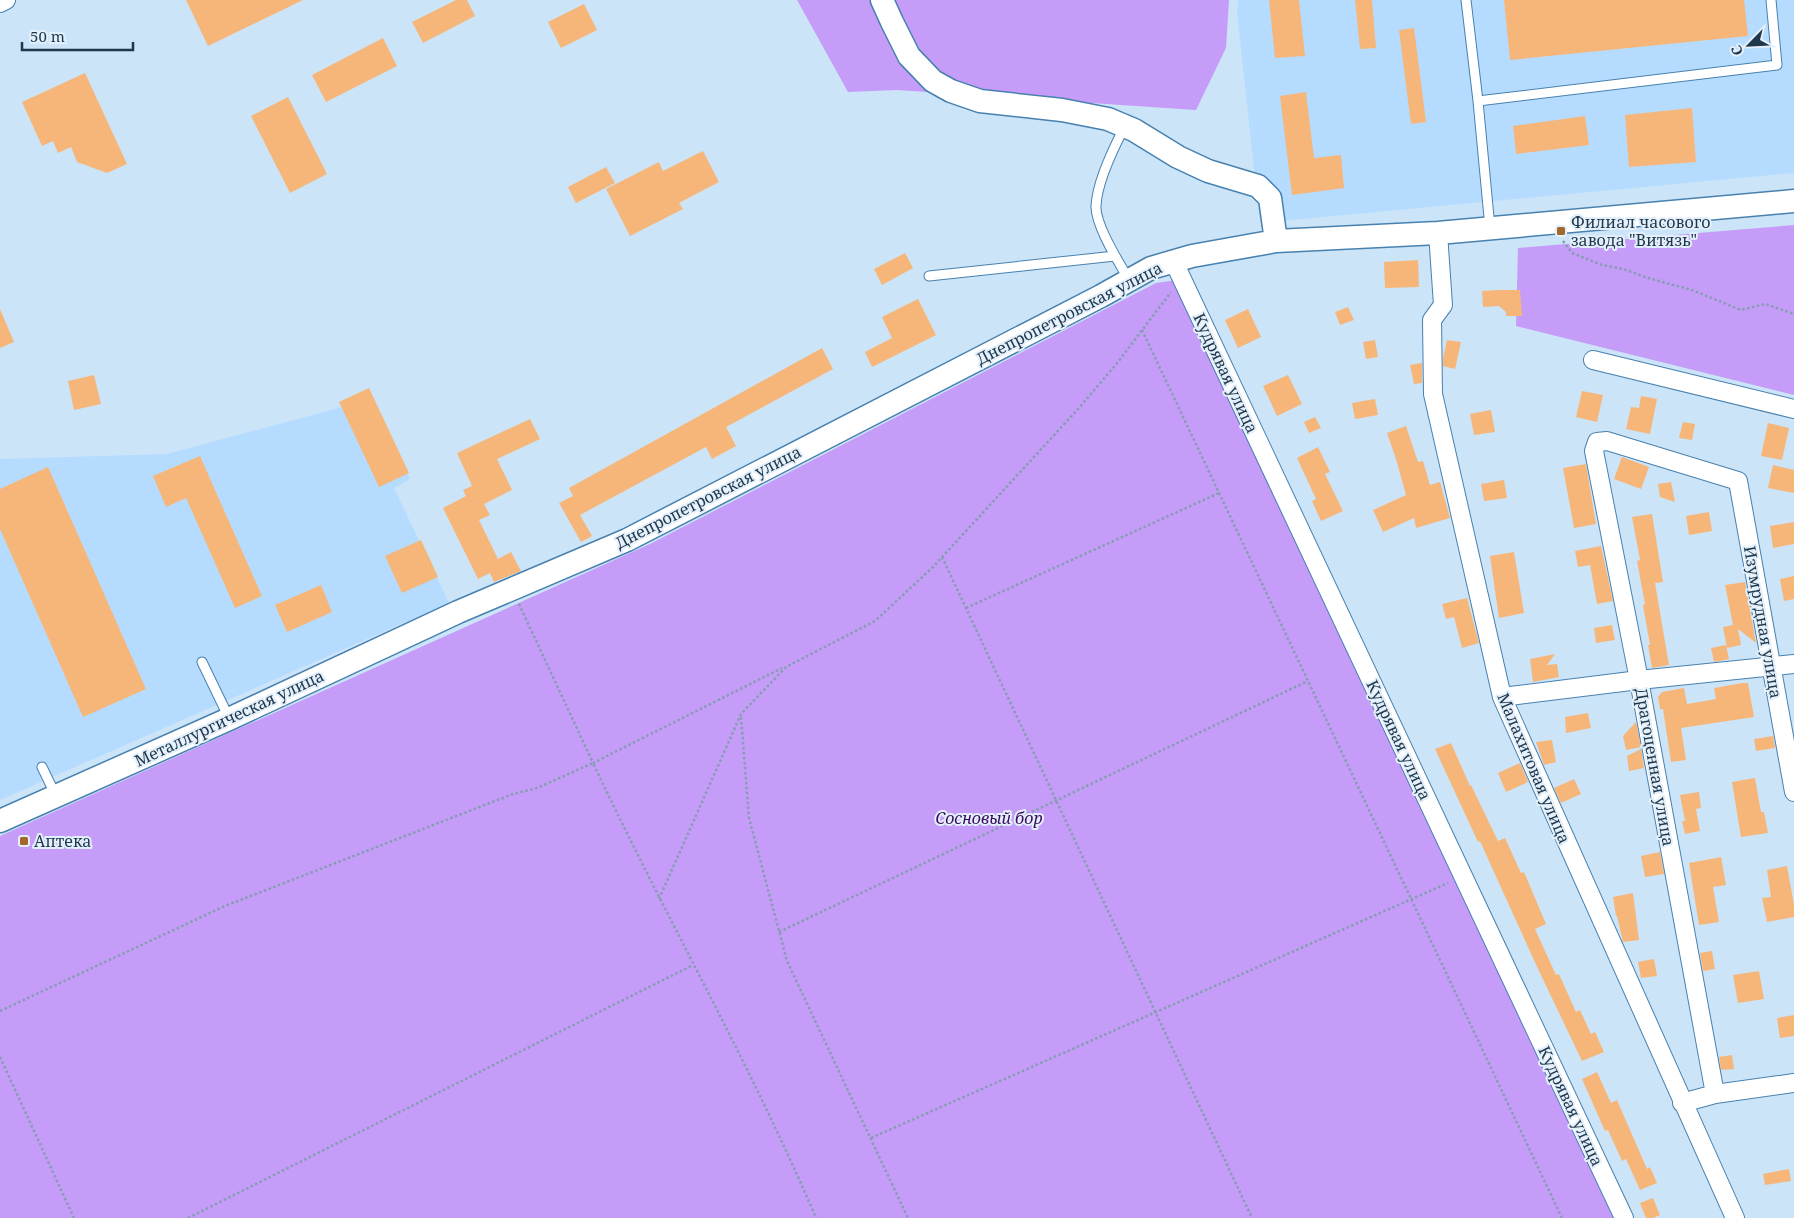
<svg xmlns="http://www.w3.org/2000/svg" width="1794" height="1218" viewBox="0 0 1794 1218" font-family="'Noto Serif',serif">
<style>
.built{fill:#b5dcfe}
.forest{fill:#c59cf8}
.building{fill:#f7b679}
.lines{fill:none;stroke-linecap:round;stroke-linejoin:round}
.service-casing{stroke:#4781af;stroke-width:11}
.minor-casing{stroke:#4781af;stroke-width:20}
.tertiary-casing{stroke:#4781af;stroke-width:25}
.path{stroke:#859db1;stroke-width:2.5;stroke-dasharray:2.5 2.5;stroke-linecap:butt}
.service{stroke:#fff;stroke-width:9}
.minor{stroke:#fff;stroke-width:18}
.tertiary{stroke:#fff;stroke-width:22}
.poi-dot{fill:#a36829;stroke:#e3effa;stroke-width:2}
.labels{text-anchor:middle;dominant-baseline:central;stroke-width:4;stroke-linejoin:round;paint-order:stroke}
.poi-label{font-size:16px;fill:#1e374b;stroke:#e3effa;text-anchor:start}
.street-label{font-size:16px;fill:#1e374b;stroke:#e3effa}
.park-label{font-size:16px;font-style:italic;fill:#3a0c5e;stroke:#e3effa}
</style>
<rect width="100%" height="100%" fill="#cce4f8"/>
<path class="built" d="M1238 0H1794V173L1260 223 1237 13Z
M372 399 410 479 394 488 449 603 0 800V459L167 454Z"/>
<path class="forest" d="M797 0H1229L1226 48 1196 110 897 90 848 92Z
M1794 225V395L1516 326 1518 248Z
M1177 280 1619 1218H0V836L650 544 1156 283Z"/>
<path class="building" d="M186 0H303L208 46Z
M456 0H467L475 16 423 43 412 22Z
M1269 0H1299L1305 56 1275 58Z
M1355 0H1372L1376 48 1360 49Z
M1504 0H1744L1748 36 1510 60Z
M584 4 597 30 561 48 548 22Z
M1414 28 1426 122 1411 124 1399 30Z
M383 38 397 66 326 102 312 75Z
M85 73 127 164 107 173 77 162 71 147 58 153 53 141 42 146 22 102Z
M1306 92 1314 158 1341 155 1344 188 1292 195 1280 96Z
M288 97 327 174 290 193 251 116Z
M1692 108 1696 162 1629 167 1625 115Z
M1585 116 1589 145 1516 154 1513 126Z
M703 151 719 182 679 203 683 209 630 236 606 189 659 162 663 171Z
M606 167 615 183 576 203 568 187Z
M905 253 913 268 882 285 874 269Z
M1418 260 1419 287 1385 288 1384 262Z
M1498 290H1520L1522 316H1506V312L1499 306 1483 307 1482 291Z
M918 299 936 335 872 367 865 352 892 338 882 317Z
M1348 307 1354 320 1340 325 1335 312Z
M0 309 14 342 0 348Z
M1248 309 1261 337 1238 348 1225 320Z
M1375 340 1378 357 1366 359 1363 342Z
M1447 340 1461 342 1455 369 1443 366V358Z
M822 348 833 369 726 427 736 446 712 459 706 447 580 515 592 536 581 542 559 503 573 496 569 488Z
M1422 363V383L1414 384 1410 365Z
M94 375 101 404 74 410 68 381Z
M1288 375 1302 404 1277 416 1263 386Z
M369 388 409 473 379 487 339 402Z
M1582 391 1603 395 1597 422 1576 417Z
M1641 396 1657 399 1650 434 1626 429 1631 407 1639 408Z
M1375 399 1378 415 1355 419 1352 403Z
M1491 410 1495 432 1474 435 1470 414Z
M1315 417 1321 428 1309 433 1304 422Z
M530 419 540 439 497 459 512 490 484 504 490 515 479 520 498 559 511 552 521 571 494 582 490 573 478 579 443 508 466 496 463 490 472 486 457 453Z
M1683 422 1695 424 1692 440 1679 438Z
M1768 423 1789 428 1782 460 1761 456Z
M1406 426 1418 462 1423 461 1430 485 1440 482 1450 518 1416 528 1414 518 1383 532 1373 510 1406 495 1396 459 1387 433Z
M1318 447 1330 472 1325 474 1343 511 1321 521 1312 501 1316 499 1297 458Z
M200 456 262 596 235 608 186 498 166 507 153 476Z
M1622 457 1649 467 1641 489 1614 479Z
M1586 464 1596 524 1574 528 1563 468Z
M1773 465 1794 470V493L1768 488Z
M48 467 146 689 83 717 0 529V489Z
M1504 480 1507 498 1484 501 1481 484Z
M1671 482 1675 502 1660 497 1658 484Z
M1709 512 1712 531 1689 535 1686 516Z
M1652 514 1663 582 1655 583 1669 665 1652 668 1648 645H1650L1643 605 1645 604 1637 561 1640 560 1632 517Z
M1794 522V544L1773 548 1770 526Z
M421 540 438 577 402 593 385 556Z
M1601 546 1613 601 1597 604 1590 565 1578 567 1575 551Z
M1514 552 1524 613 1499 618 1490 556Z
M1794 576V599L1784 601 1780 579Z
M1745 582 1756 643 1738 629 1741 645 1727 648 1723 627 1733 625 1725 585Z
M321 585 332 612 287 632 275 605Z
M1467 598 1479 643 1462 648 1454 617 1446 619 1442 604Z
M1612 625 1615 640 1596 643 1594 628Z
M1726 645 1729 659 1714 662 1711 648Z
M1555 654 1547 665 1557 664 1559 677 1533 682 1530 659Z
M1742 683H1748L1754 717 1681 728 1686 760 1671 762 1663 709H1660L1658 697 1662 692 1684 688 1687 704 1716 699 1714 688Z
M1588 713 1591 728 1566 733 1565 717Z
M1636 722 1641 747 1626 750 1623 736Z
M1773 736 1775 748 1756 751 1754 739Z
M1552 740 1556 762 1544 765 1536 742Z
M1451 743 1470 786 1471 785 1498 841 1505 838 1521 873 1524 872 1546 924 1535 929 1556 975 1559 974 1576 1012 1580 1010 1591 1034 1595 1032 1604 1052 1582 1061 1538 969 1493 870 1480 841 1478 842 1435 749Z
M1641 749 1644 768 1629 771 1627 756Z
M1520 763 1528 782 1506 792 1498 773Z
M1755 778 1761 812H1764L1768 833 1741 837 1732 782Z
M1574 779 1581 794 1561 803 1554 788Z
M1699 792 1701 808 1696 809 1700 831 1685 834 1682 821H1685L1680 795Z
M1660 852 1664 874 1645 877 1641 856Z
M1721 857 1726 885 1713 887 1719 922 1699 925 1689 863Z
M1787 866 1794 905V917L1767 922 1762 898 1771 897 1767 870Z
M1633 893 1639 940 1623 942 1617 916H1616L1613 897Z
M1712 951 1715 969 1703 971 1700 953Z
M1654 959 1657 976 1641 978 1638 962Z
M1759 971 1764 999 1738 1003 1733 975Z
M1794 1015V1036L1780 1038 1777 1018Z
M1732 1055 1734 1069 1721 1070 1719 1057Z
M1597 1072 1611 1103 1617 1100 1647 1169 1650 1167 1657 1183 1640 1190 1626 1159 1622 1161 1608 1130 1605 1131 1582 1079Z
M1789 1169 1791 1181 1765 1185 1763 1174Z
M1653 1198 1660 1215 1653 1218H1646L1640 1203Z"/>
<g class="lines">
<g class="service-casing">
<path id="service" d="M1466 0 1478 101
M1125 126C1114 147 1097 183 1096 206 1095 225 1120 264 1129 280
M1490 228 1478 101 1777 65 1771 0
M929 276 1115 256
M202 662 229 718
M42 767 56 796"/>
</g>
<g class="minor-casing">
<path id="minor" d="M0 3 6 0
M1438 233 1443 305 1432 320 1433 394 1502 697 1735 1218
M1174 262 1624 1218
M1593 360 1794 409
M1502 697 1639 680 1794 664
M1715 1094 1639 680 1594 451 1597 442 1607 441 1738 481 1794 792
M1682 1103 1715 1094 1794 1083"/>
</g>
<g class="tertiary-casing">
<path id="tertiary" d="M882 0 892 22 909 56 933 81 951 91 980 101 1062 110 1108 119 1134 130 1178 157 1208 171 1258 186 1270 198 1276 241
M0 821 229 719 458 612 627 540 1101 296 1151 268 1192 256 1276 241 1438 233 1794 201"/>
</g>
<path class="path" d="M1563 241 1572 253 1602 265 1623 269 1648 278 1692 290 1741 310 1765 304 1794 314
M1142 330 1562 1218
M942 557 1252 1218
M519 604 593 763 782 668
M966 608 1219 493
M741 717 749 818 787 961 908 1218
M659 899 741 714 786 667 875 621 933 567 1079 408 1118 362 1171 292
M779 932 1308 681
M0 1011 225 906 513 794 537 788 593 763C665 916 750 1063 816 1218
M0 1057 74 1218
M871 1138 1448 883
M188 1218 693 965"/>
<use href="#service" class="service"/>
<use href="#minor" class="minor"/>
<use href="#tertiary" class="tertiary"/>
</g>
<g class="poi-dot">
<rect x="1556" y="226" width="10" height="10" rx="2.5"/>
<rect x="19" y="836" width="10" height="10" rx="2.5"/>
</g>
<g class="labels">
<g class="poi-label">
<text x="1571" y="222">Филиал часового<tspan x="1571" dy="18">завода "Витязь"</tspan></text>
<text x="34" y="841">Аптека</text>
</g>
<g class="street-label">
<text transform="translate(1069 313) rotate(-27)">Днепропетровская улица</text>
<text transform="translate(1226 373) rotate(65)">Кудрявая улица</text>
<text transform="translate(708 497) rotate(-27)">Днепропетровская улица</text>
<text transform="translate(1763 622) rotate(80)">Изумрудная улица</text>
<text transform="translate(229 718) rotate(-25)">Металлургическая улица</text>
<text transform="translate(1399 740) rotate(65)">Кудрявая улица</text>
<text transform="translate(1655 767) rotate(80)">Драгоценная улица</text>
<text transform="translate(1534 768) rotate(67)">Малахитовая улица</text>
<text transform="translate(1571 1106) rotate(65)">Кудрявая улица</text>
</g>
<g class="park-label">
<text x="989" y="818">Сосновый бор</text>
</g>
</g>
<g transform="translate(1749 45) rotate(246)" stroke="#e3effa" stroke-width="4" paint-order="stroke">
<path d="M0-4L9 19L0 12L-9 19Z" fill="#1e374b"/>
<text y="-8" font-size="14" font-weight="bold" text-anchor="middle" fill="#1e374b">С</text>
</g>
<path d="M22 42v8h111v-8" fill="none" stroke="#1e374b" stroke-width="2.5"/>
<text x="30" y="42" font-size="15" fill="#1e374b" stroke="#e3effa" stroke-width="4" paint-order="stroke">50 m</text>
</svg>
